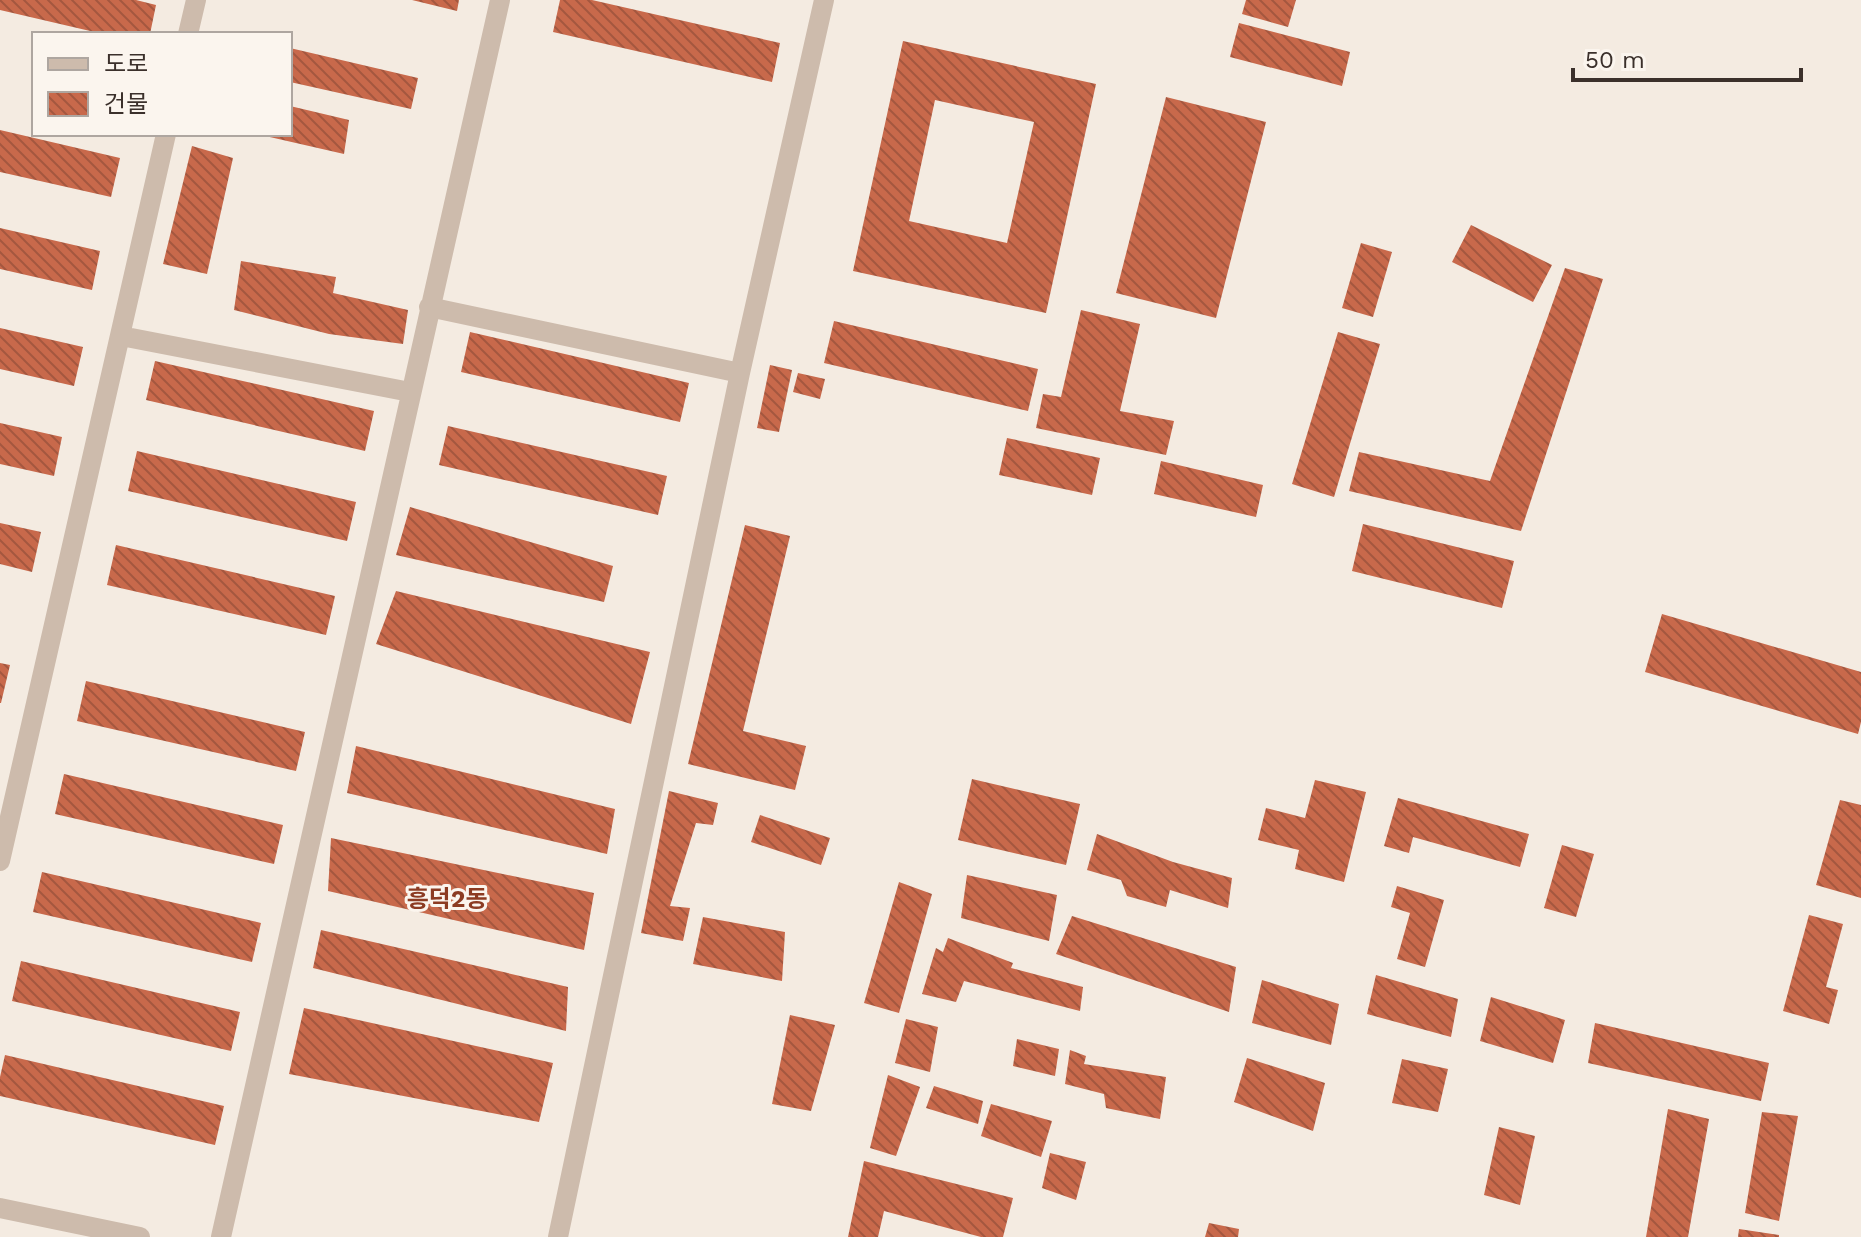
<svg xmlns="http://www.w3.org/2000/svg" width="1861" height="1237" viewBox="0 0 1861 1237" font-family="'Work Sans','Noto Sans KR',sans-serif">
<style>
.building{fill:url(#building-back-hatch);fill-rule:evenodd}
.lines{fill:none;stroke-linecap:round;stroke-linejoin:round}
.minor{stroke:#cdbbac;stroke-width:20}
.labels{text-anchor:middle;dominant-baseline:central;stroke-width:6;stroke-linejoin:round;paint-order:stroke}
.quarter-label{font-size:24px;font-weight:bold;fill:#8c3b22;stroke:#fbf5ee}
</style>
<defs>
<pattern id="building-back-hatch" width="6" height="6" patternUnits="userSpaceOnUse" patternTransform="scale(2)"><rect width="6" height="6" fill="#c8694b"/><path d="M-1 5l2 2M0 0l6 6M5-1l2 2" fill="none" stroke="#a4573f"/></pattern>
</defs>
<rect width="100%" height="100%" fill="#f4ebe1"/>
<path class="building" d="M0 0H136L156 5 150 34H103L0 10Z
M412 0H459L457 11Z
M560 0H592L780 43 772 82 553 32Z
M1246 0H1296L1288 27 1242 14Z
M1239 23 1350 52 1342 86 1230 57Z
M903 41 1096 84 1046 313 853 271ZM935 100 1034 122 1007 243 909 221Z
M290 48 418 78 411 109 290 82Z
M1166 97 1266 122 1216 318 1116 293Z
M290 106 349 120 344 154 261 135 290 134Z
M0 130 120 158 111 197 0 172Z
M192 146 233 158 207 274 163 264Z
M1471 225 1552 265 1533 302 1452 262Z
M0 228 100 251 92 290 0 269Z
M1361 243 1392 252 1373 317 1342 308Z
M241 261 336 277 333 293 408 310 403 344 329 334 234 310Z
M1565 268 1603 279 1521 531 1349 491 1359 452 1490 481Z
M1081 310 1140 324 1120 411 1174 421 1166 455 1036 428 1043 394 1061 397Z
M834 321 1038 369 1028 411 824 363Z
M0 328 83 347 74 386 0 369Z
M470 332 689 383 680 422 461 372Z
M1338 332 1380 344 1334 497 1292 484Z
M155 361 374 411 365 451 146 400Z
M770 365 792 370 779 432 757 428Z
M798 373 825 379 820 399 793 392Z
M0 423 62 437 54 476 0 464Z
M448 426 667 476 658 515 439 465Z
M1007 438 1100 458 1092 495 999 475Z
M137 451 356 502 347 541 128 491Z
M1161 461 1263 485 1256 517 1154 494Z
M410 507 613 566 604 602 396 555Z
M0 523 41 532 32 572 0 564Z
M1363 524 1514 561 1502 608 1352 571Z
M745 525 790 536 743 731 806 746 795 790 688 764Z
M116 545 335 596 326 635 107 585Z
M396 591 650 652 631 724 376 644Z
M1662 614 1861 672V722L1858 734 1645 672Z
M0 663 10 665 1 703H0Z
M86 681 305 732 296 771 77 721Z
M356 746 615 809 607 854 347 793Z
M64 774 283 825 274 864 55 814Z
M972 779 1080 804 1066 865 958 840Z
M1315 780 1366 792 1344 882 1295 869 1299 850 1258 840 1266 808 1305 818Z
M669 791 718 803 713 825 696 823 670 906 690 908 683 941 641 933Z
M1398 798 1529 834 1520 867 1413 837 1409 853 1384 846Z
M1840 800 1861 805V898L1816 885Z
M760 815 830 838 821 865 751 842Z
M1097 834 1173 862 1232 878 1228 908 1170 890 1166 907 1127 896 1121 880 1087 870Z
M331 838 594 893 584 950 328 891Z
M1562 845 1594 854 1576 917 1544 908Z
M42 872 261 923 252 962 33 912Z
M967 875 1057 895 1049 941 961 918Z
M899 882 932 894 899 1013 864 1003Z
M1397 886 1444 900 1425 967 1397 959 1410 913 1391 907Z
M1809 915 1843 924 1826 987 1838 990 1829 1024 1783 1011Z
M1072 916 1236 967 1229 1012 1056 954Z
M703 917 785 932 782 981 693 964Z
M321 930 568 987 566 1031 313 968Z
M948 938 1013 963 1011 968 1083 987 1080 1011 964 981 956 1002 922 994 936 948 943 952Z
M21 961 240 1012 231 1051 12 1001Z
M1376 975 1458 999 1451 1037 1367 1014Z
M1262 980 1339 1004 1331 1045 1252 1023Z
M1491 997 1565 1020 1553 1063 1480 1041Z
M304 1008 553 1063 539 1122 289 1074Z
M790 1015 835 1025 811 1111 772 1104Z
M906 1019 938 1027 930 1072 895 1063Z
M1595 1023 1769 1063 1761 1101 1588 1063Z
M1017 1039 1059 1049 1055 1076 1013 1066Z
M1070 1050 1086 1056 1084 1064 1166 1077 1160 1119 1106 1108 1104 1094 1065 1084Z
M5 1055 224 1106 215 1145 0 1096V1077Z
M1247 1058 1325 1083 1313 1131 1234 1102Z
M1402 1059 1448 1069 1438 1112 1392 1103Z
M888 1075 920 1087 896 1156 870 1148Z
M934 1086 983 1101 978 1124 926 1108Z
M991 1104 1052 1121 1041 1157 981 1136Z
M1668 1109 1709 1119 1688 1237H1646Z
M1762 1112 1798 1116 1779 1221 1745 1213Z
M1499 1127 1535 1136 1520 1205 1484 1195Z
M1050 1153 1086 1162 1076 1200 1042 1188Z
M864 1161 1013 1198 1003 1237H981L884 1211 878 1237H848Z
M1209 1223 1239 1229 1238 1237H1205Z
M1739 1229 1779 1235V1237H1738Z"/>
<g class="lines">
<path class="minor" d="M188 34 196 0
M429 307 740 373
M121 336 410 392
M0 861 166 134
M0 1208 140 1237
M221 1237 500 0
M558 1237 740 373 824 0"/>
</g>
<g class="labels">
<g class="quarter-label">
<text x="447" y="899">흥덕2동</text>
</g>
</g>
<rect x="32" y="32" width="260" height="104" fill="#fbf5ee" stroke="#aea6a0" stroke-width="2"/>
<rect x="48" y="58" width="40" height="12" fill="#cdbbac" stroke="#aea6a0" stroke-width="2"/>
<text x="104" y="72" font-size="24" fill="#3b302b">도로</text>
<rect x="48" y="92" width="40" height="24" fill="url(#building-back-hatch)" stroke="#aea6a0" stroke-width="2"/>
<text x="104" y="112" font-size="24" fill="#3b302b">건물</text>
<path d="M1573 68v12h228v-12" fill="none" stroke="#3b302b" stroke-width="4"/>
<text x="1585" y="68" font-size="24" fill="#3b302b" stroke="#fbf5ee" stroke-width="6" paint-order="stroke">50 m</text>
</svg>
